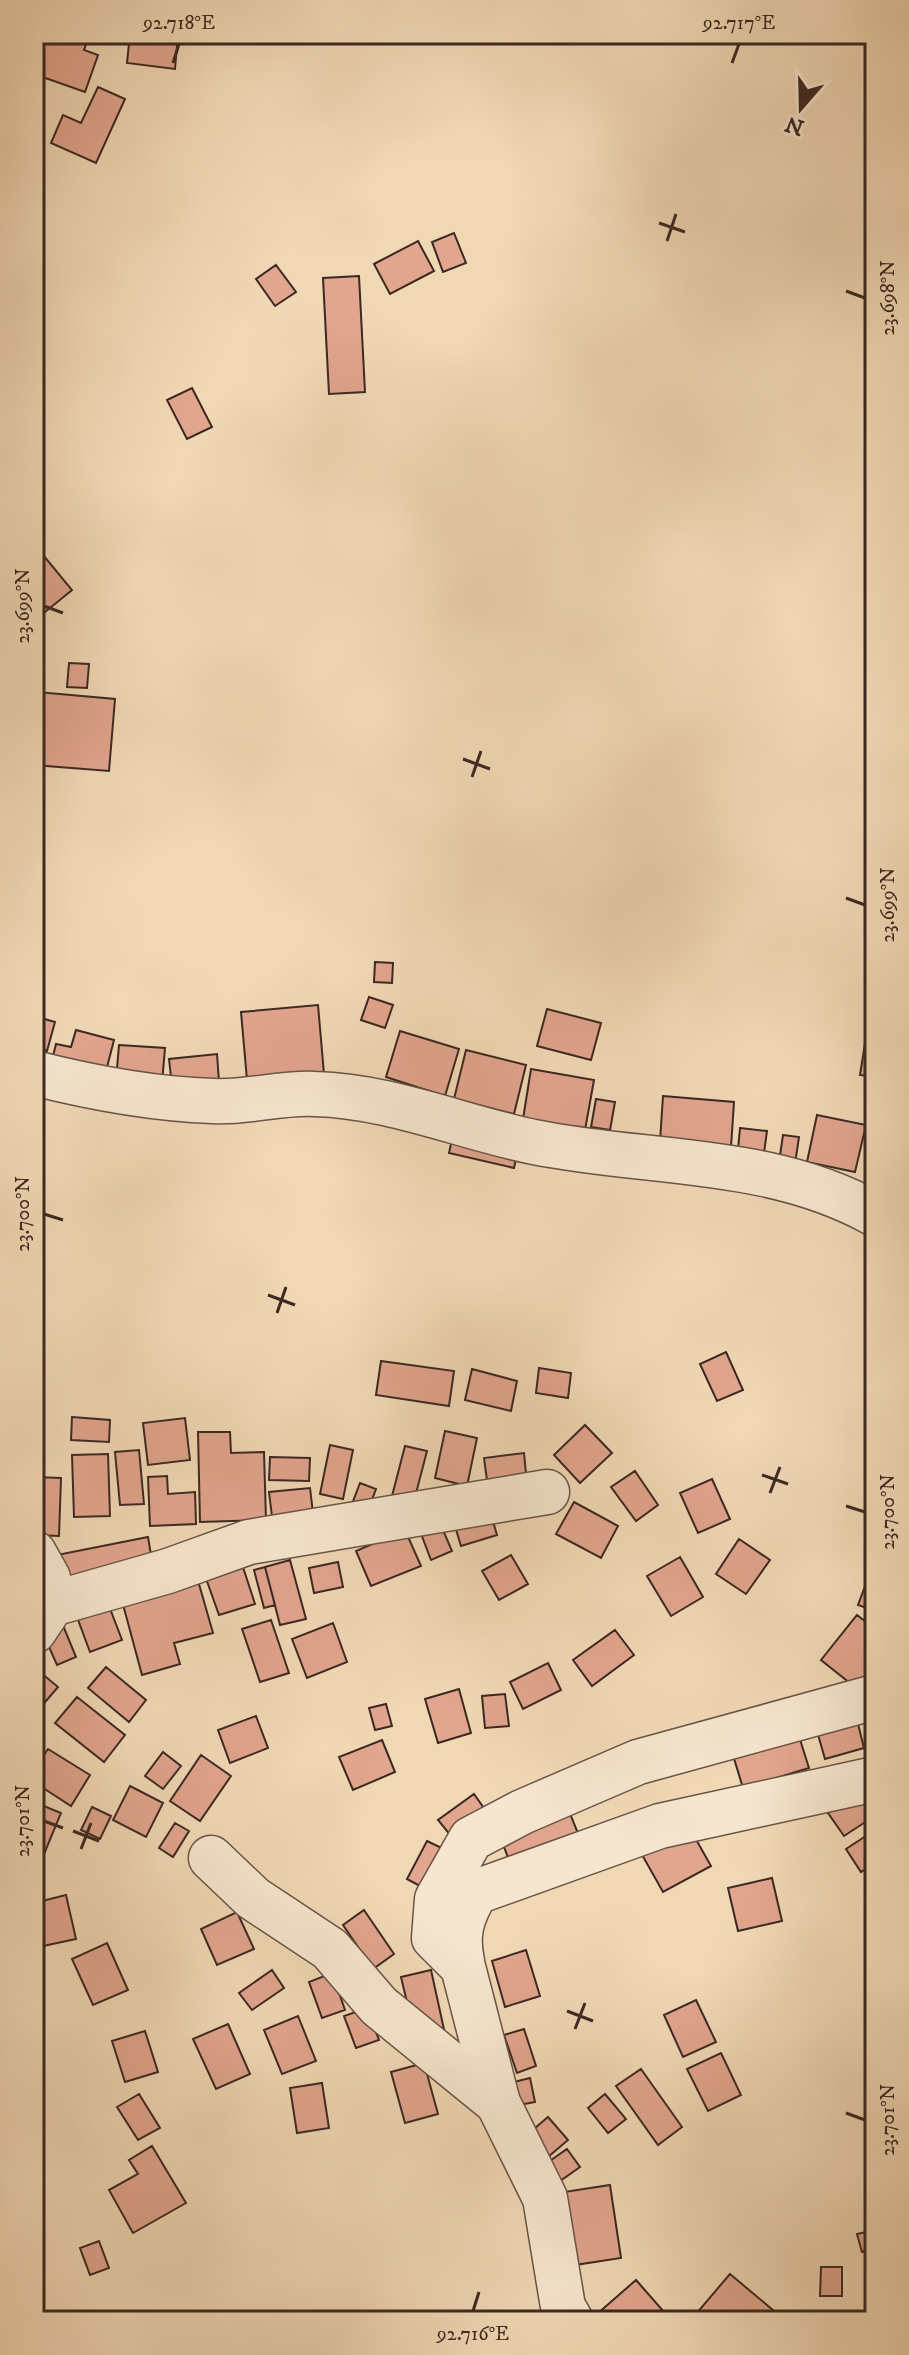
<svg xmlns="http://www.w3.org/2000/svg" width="909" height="2355" viewBox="0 0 909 2355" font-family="'IM FELL DW Pica',serif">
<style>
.building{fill:#e2a58e;stroke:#3b2821;stroke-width:2}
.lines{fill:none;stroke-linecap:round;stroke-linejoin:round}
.minor-casing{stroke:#685446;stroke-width:47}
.minor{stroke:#f6e6cf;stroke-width:44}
.ticks{fill:none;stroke:#3b2821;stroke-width:3}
.neatline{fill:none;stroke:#3b2821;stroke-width:3}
.ticks-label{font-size:20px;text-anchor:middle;fill:#3b2821}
</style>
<rect width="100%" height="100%" fill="#f1d8b5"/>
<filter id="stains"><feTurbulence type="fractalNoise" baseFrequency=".0025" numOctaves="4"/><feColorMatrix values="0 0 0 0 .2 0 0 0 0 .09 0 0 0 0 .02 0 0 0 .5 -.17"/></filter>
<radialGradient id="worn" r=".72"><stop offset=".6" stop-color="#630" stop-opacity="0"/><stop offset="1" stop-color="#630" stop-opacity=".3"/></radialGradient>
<path class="building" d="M34 34H90L84 50 98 55 85 92 34 74Z
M130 34H178L175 69 127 63Z
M98 87 125 99 96 163 51 143 63 115 81 123Z
M454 233 466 263 443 272 432 242Z
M418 241 434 271 390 294 374 264Z
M276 265 296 292 275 306 256 279Z
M359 276 365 392 329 394 323 278Z
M192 388 212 427 187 439 167 400Z
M34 544 72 590 34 621Z
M69 663 89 664 87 688 67 687Z
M37 692 115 699 109 771 34 765Z
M375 962 393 963 392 983 374 982Z
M369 997 393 1005 385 1028 361 1020Z
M318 1005 324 1074 247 1080 241 1012Z
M547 1009 601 1023 591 1060 537 1046Z
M34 1016 55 1022 47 1051 34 1047Z
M76 1030 114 1040 104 1079 51 1064 56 1044 71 1047Z
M400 1031 459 1049 445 1096 386 1077Z
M866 1037 875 1039V1077L860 1075Z
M119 1045 165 1048 162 1083 116 1080Z
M466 1050 526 1065 514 1114 454 1099Z
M217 1054 219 1082 172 1086 169 1059Z
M531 1069 594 1080 585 1130 523 1119Z
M663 1096 734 1102 731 1147 660 1141Z
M596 1099 615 1102 610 1130 591 1127Z
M817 1115 866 1125 855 1172 807 1162Z
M740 1128 767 1131 764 1153 738 1150Z
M454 1130 519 1145 514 1168 449 1153Z
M783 1135 799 1137 795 1164 779 1162Z
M726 1352 743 1390 717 1401 700 1364Z
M381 1361 454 1371 449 1406 376 1395Z
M539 1368 571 1373 568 1398 536 1393Z
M472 1369 517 1381 511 1411 465 1400Z
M72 1417 110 1420 109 1442 71 1440Z
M185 1418 190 1460 148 1465 143 1423Z
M585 1425 612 1453 580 1483 554 1455Z
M445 1431 477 1438 467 1486 435 1478Z
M198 1432H230L231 1453 264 1452 266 1520 200 1522Z
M330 1445 353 1450 343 1499 320 1494Z
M405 1446 427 1451 414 1501 392 1496Z
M139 1450 144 1504 120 1505 115 1452Z
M524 1453 527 1484 488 1488 484 1458Z
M108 1454 110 1516 74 1517 72 1455Z
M270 1457 310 1458 309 1481 269 1480Z
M635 1471 658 1505 636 1521 611 1487Z
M167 1476 168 1494 195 1492 196 1524 150 1526 148 1477Z
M34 1477 61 1478 59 1536 34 1535Z
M712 1479 730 1519 698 1533 680 1493Z
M360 1483 376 1489 368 1510 352 1504Z
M310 1488 314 1521 273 1525 269 1492Z
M574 1502 618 1526 601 1558 556 1534Z
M490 1511 497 1535 461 1546 454 1523Z
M440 1523 452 1551 431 1560 420 1531Z
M405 1530 421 1566 371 1586 356 1551Z
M148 1537 153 1567 63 1584 57 1555Z
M739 1539 770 1560 746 1594 716 1574Z
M511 1555 528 1584 499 1600 482 1571Z
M680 1557 703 1597 671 1616 647 1576Z
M240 1558 255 1604 219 1615 203 1570Z
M290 1560 306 1619 280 1625 265 1567Z
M875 1560V1611L858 1605Z
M338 1562 343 1587 314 1593 309 1568Z
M265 1567 275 1605 264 1608 254 1570Z
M197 1577 213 1633 174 1643 180 1664 142 1675 121 1597Z
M109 1606 122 1640 90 1652 77 1617Z
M857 1615 875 1629V1672L860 1691 821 1660Z
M271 1620 289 1673 260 1682 242 1629Z
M62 1623 76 1657 57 1665 42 1631Z
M333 1623 347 1662 307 1678 292 1639Z
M615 1630 634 1655 592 1686 573 1660Z
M548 1663 561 1690 523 1709 510 1682Z
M34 1667 58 1687 34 1715Z
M106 1667 146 1700 129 1722 88 1688Z
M459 1689 471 1733 438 1743 425 1699Z
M505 1694 509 1726 485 1728 482 1696Z
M77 1697 125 1735 104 1762 55 1723Z
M386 1704 392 1726 375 1730 369 1708Z
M256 1716 268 1748 230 1763 218 1730Z
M857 1720 864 1748 825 1759 817 1731Z
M798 1733 809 1768 743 1788 732 1752Z
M382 1740 395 1772 353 1790 339 1757Z
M48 1749 90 1775 71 1806 34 1782V1770Z
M163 1752 181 1766 163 1789 145 1776Z
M201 1755 231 1776 200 1821 170 1801Z
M130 1786 163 1803 146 1837 113 1820Z
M858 1793 873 1817 844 1836 828 1813Z
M474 1794 486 1811 451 1836 438 1820Z
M34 1802 61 1813 42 1859 34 1856Z
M92 1807 111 1816 100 1839 81 1830Z
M569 1811 581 1841 512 1868 501 1839Z
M175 1823 189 1831 173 1857 159 1848Z
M689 1827 711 1866 663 1892 641 1853Z
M875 1830V1863L861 1872 846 1849Z
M427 1841 450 1852 429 1891 407 1879Z
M772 1878 782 1921 738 1931 728 1888Z
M66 1895 76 1939 34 1948V1903Z
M364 1910 394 1954 373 1969 343 1925Z
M237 1912 254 1949 217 1965 201 1929Z
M107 1943 128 1990 93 2005 72 1959Z
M526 1950 540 1996 505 2007 492 1961Z
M272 1970 284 1988 252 2010 239 1993Z
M431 1970 445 2034 411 2019 401 1977Z
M332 1973 345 2010 322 2018 309 1982Z
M696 2000 716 2042 683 2057 664 2015Z
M367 2008 379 2040 356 2048 344 2016Z
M298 2016 316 2061 282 2074 264 2030Z
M228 2024 250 2074 216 2089 193 2039Z
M524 2029 536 2066 517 2073 504 2035Z
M145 2031 158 2072 125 2082 112 2041Z
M721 2053 741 2095 708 2111 687 2069Z
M424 2063 438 2114 405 2123 391 2072Z
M641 2069 682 2127 658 2145 616 2086Z
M530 2078 535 2102 519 2105 514 2082Z
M322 2083 329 2128 297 2133 290 2088Z
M139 2094 160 2128 138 2140 117 2107Z
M605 2094 626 2119 608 2133 588 2108Z
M548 2117 568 2140 548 2157 528 2134Z
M152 2146 186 2203 133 2233 109 2190 138 2174 129 2160Z
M567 2149 580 2167 560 2181 547 2163Z
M610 2185 621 2258 575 2265 564 2192Z
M875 2230V2249L862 2252 857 2234Z
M99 2241 109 2268 90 2275 80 2248Z
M821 2267H842V2296H820Z
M730 2274 780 2316 776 2321H690Z
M636 2280 672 2321H589Z"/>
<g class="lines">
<g class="minor-casing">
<path id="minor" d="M34 1073C93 1088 151 1099 213 1101 247 1103 281 1092 315 1094 391 1096 461 1127 534 1142 648 1165 769 1155 875 1214
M34 1553 48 1578 52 1604 34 1631
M52 1604 168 1571 249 1542 547 1492
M211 1858 253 1898 330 1949 379 2006 498 2103
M462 1961C456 1934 462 1915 476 1892L660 1826 875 1779
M571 2321 563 2307 545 2198 498 2103 463 1967 434 1938 437 1899 471 1839 522 1812 638 1762 875 1697"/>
</g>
<use href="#minor" class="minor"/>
</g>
<path class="ticks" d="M173 63 179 44M732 63 739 44M659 223 685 232M667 241 676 214M846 291 865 298M44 606 63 613M463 759 490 769M472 777 481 751M846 898 865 905M44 1214 63 1220M268 1295 295 1305M277 1313 286 1287M762 1475 788 1484M770 1493 780 1467M846 1506 865 1512M44 1821 63 1828M73 1831 99 1841M81 1849 91 1823M567 2011 593 2021M575 2029 585 2003M846 2113 865 2120M473 2311 479 2292"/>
<rect width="909" height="2355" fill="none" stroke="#f1d8b5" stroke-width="88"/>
<g transform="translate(801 108) rotate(200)" stroke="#f6e6cf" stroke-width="6" paint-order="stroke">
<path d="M0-6L14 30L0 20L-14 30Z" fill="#3b2821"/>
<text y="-12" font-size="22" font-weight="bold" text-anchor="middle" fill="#3b2821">N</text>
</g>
<rect x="44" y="44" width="821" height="2267" class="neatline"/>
<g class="ticks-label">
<text x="179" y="29">92.718°E</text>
<text x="739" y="29">92.717°E</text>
<text transform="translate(887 298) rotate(-90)" y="7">23.698°N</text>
<text transform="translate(22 606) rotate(-90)" y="7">23.699°N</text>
<text transform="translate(887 905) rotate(-90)" y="7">23.699°N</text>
<text transform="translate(22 1214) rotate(-90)" y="7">23.700°N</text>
<text transform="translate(887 1512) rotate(-90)" y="7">23.700°N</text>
<text transform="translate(22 1821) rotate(-90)" y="7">23.701°N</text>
<text transform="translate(887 2120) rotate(-90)" y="7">23.701°N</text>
<text x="473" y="2340">92.716°E</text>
</g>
<rect width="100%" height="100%" filter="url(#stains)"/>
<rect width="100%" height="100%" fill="url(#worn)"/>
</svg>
